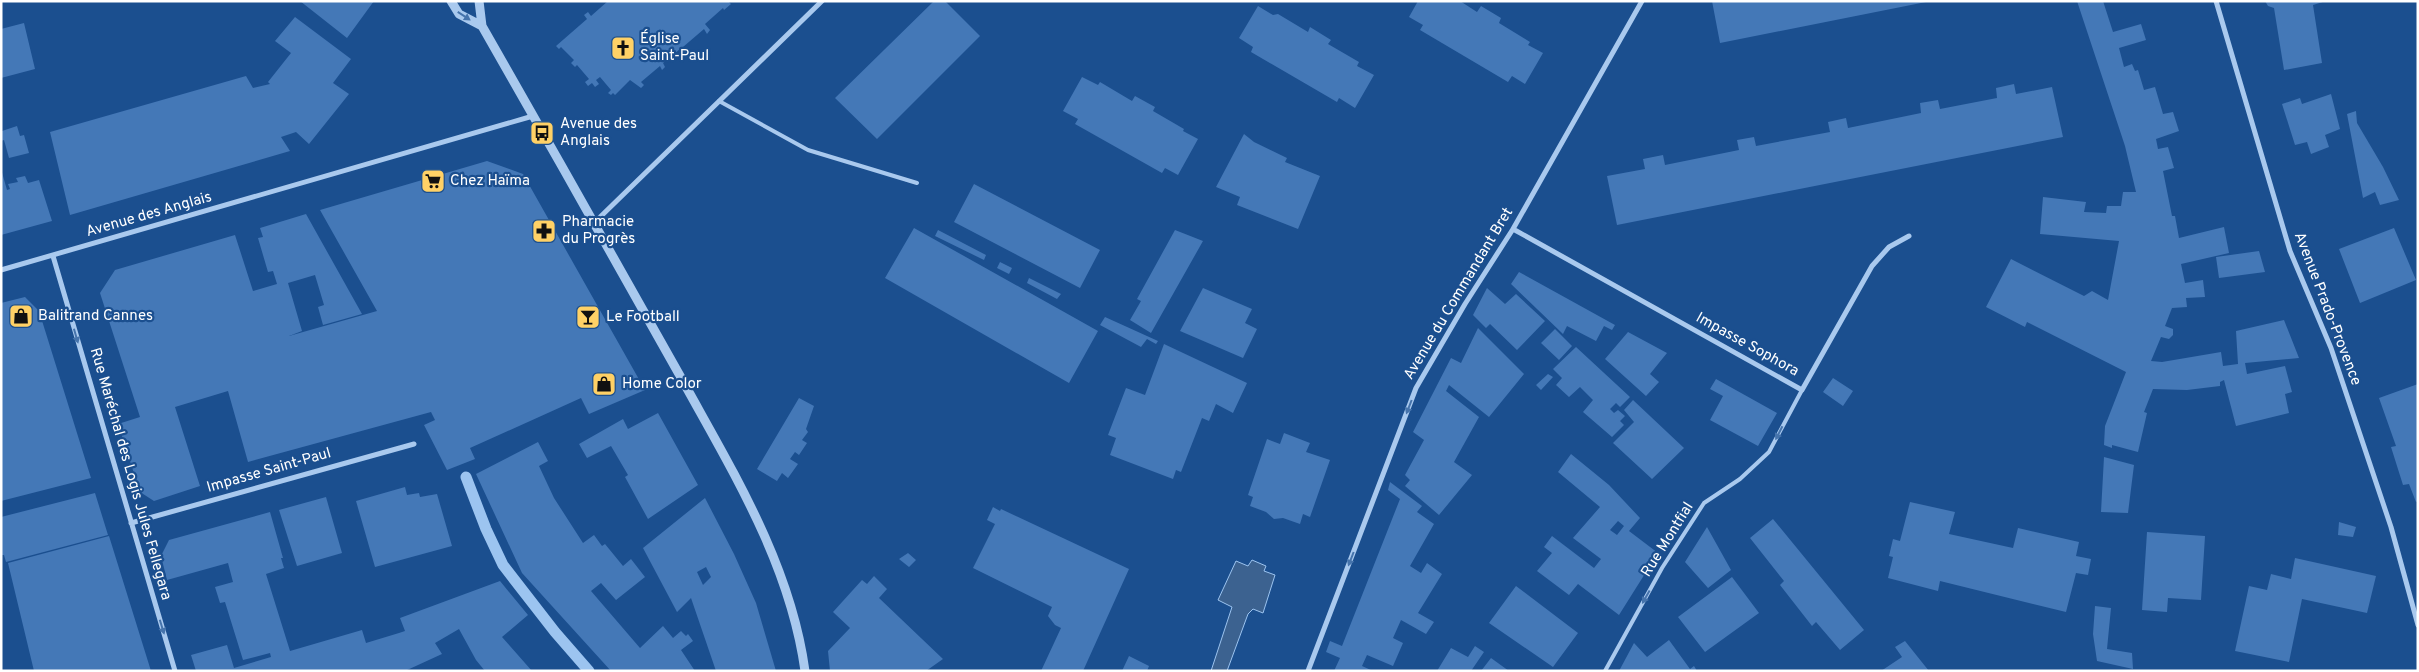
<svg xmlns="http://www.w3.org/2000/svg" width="2419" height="672" viewBox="0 0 2419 672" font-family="Overpass,sans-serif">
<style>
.water{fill:#3c6290;stroke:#9cc4f0}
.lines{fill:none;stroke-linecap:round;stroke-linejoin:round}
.stream{stroke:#9cc4f0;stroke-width:11}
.building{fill:#4478b7;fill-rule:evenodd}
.service{stroke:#a9c9ee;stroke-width:4}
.minor{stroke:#a9c9ee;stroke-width:5}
.tertiary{stroke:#a9c9ee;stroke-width:9}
.oneway{fill:#4674ac}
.labels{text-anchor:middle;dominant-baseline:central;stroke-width:4.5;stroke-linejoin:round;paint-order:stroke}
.poi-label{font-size:15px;fill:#fff;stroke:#1b4f8f;text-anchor:start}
.street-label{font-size:15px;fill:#fff;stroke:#1b4f8f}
</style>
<rect width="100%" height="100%" fill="#1b4f8f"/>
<path class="water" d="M1252 560 1266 566 1264 571 1275 575 1263 613 1253 609 1248 614 1227 671H1211L1232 607 1218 600 1236 561 1248 566Z"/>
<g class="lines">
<path class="stream" d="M466 477 486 529 503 565 555 632 589 671"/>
</g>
<path class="building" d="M300 1H374L347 38Z
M608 1H728L731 4 724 10 723 8 705 24 710 30 707 34 704 29 683 47 686 50 683 52 680 49 663 63 665 67 662 70 660 66 641 82 644 85 641 88 630 80 615 95 613 93 611 95 608 93 611 90 600 77 596 80 599 84 595 87 592 83 588 86 585 82 589 79 577 65 575 67 571 63 574 60 561 47 559 49 556 46 587 19 584 15 588 12 591 16Z
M934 1H945L980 36 877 139 835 98Z
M1418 1H1460L1477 12 1481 6 1501 18 1499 23 1530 42 1528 45 1543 53 1525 84 1512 76 1508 82 1420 30 1423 25 1409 17Z
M1712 1H1926V2L1720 43Z
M2077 1H2103L2113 32 2141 24 2146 40 2119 48 2124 67 2132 64 2135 71 2138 70 2144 90 2155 87 2163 114 2173 112 2179 131 2156 139 2158 149 2168 147 2174 168 2163 171 2172 216H2175L2179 238 2224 227 2229 253 2181 264 2185 283 2203 280 2205 297 2186 298 2187 307 2172 308 2165 326 2173 329V335L2169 339 2161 337 2151 361 2162 362 2221 352 2223 366 2238 364 2236 331 2284 320 2299 358 2245 363 2247 374 2285 366 2292 392 2285 394 2289 413 2236 426 2224 380 2220 382V386L2187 390 2153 389 2144 412 2147 413 2138 452 2112 445V448L2104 445 2105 426 2126 372 2027 322 2025 327 1986 307 2011 259 2084 296 2092 291 2108 300 2119 241 2040 234 2043 197 2086 202 2084 212 2106 213 2107 206H2121L2123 192H2136L2125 146Z
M2265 1H2326L2313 5 2322 63 2284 70 2274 8 2268 6Z
M1258 6 1273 15 1278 14 1308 32 1310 27 1331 40 1328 44 1359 62 1357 66 1374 75 1355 108 1339 98 1337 102 1251 52 1253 47 1239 38Z
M295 17 351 59 333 83 349 94 309 144 296 132 281 137 290 151 70 215 50 132 246 76 253 88 270 84 268 82 291 53 275 41Z
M24 23 35 69 1 78V29Z
M1082 77 1098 85 1100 82 1132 101 1135 96 1155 107 1153 111 1184 129 1183 131 1198 139 1178 175 1165 168 1162 173 1075 124 1078 119 1063 111Z
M2014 84 2016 94 2052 87 2063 137 1617 225 1607 176 1645 169 1643 159 1663 155 1665 165 1739 150 1737 140 1754 137 1756 146 1830 132 1828 122 1846 118 1848 128 1921 113 1920 103 1938 100 1940 109 1997 98 1996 88Z
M2331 94 2340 129 2325 135 2329 147 2311 154 2307 142 2295 145 2282 104 2300 98 2302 104Z
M2356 111 2357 123 2383 167 2399 200 2380 205 2375 192 2363 198 2347 114Z
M17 126 20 136 24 135 29 153 9 158 4 140 1 141 2 131Z
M1244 134 1254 142 1287 158 1285 162 1320 176 1298 229 1237 205 1240 197 1216 187Z
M487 161 523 174 645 390 589 414 581 398 470 448 475 459 447 470 424 425 435 420 431 412 248 462 228 391 175 407 200 486 154 501 140 492 118 424 140 417 100 293 115 270 235 235 253 291 277 284 273 271 268 272 258 238 263 237 260 228 306 214 362 314 323 325 318 307 324 305 315 275 288 283 302 331 289 336 377 311 320 210Z
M1 169 7 190 10 189 8 184 18 182 16 178 25 176 28 183 39 180 52 221 1 235Z
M974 184 1100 250 1080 288 954 222Z
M914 228 1098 331 1069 383 885 278Z
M2394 228 2416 280 2360 303 2339 249Z
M938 230 986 255 984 260 935 236Z
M1175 230 1203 241 1151 333 1130 320 1141 301 1137 299Z
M2259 251 2265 272 2219 278 2216 257Z
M1000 262 1012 268 1009 274 997 268Z
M1519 272 1615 325 1612 330 1604 326 1596 341 1567 326 1563 334 1511 284Z
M1029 278 1061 294 1057 299 1027 283Z
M1203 288 1252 309 1245 323 1257 329 1243 358 1180 331Z
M1487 288 1505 304 1516 294 1545 321 1517 350 1490 324 1486 328 1473 315Z
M25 297 39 311 91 478 1 501V303Z
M1105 317 1158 341 1156 344 1147 339 1141 347 1100 325Z
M1478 328 1524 374 1489 417 1449 385 1446 391 1479 417 1454 462 1472 475 1439 515 1405 486 1410 480 1405 475 1424 440 1413 432 1451 358 1461 363Z
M1555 329 1572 346 1559 360 1541 343Z
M1628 332 1667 353 1650 374 1659 382 1646 396 1605 359Z
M1164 344 1247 383 1233 413 1216 404 1209 421 1202 418 1181 472 1176 470 1173 479 1110 455 1116 438 1108 435 1126 388 1145 395Z
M1576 347 1630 397 1620 407 1616 403 1610 409 1614 413 1618 410 1625 416 1620 421 1624 425 1612 437 1583 412 1593 400 1580 387 1569 397 1556 385 1562 378 1553 369Z
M1548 374 1553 377 1541 390 1536 385Z
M1833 378 1853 391 1843 406 1823 392Z
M1716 379 1777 413 1758 446 1710 420 1723 396 1710 389Z
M2418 384V501L2416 502 2409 484 2403 485 2391 447 2396 446 2379 398Z
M799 398 814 406 806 429 808 432 802 440 807 443 799 455 795 452 790 459 798 464 788 478 782 473 777 481 757 469Z
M1633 400 1684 448 1652 479 1613 443 1634 422 1624 410Z
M658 413 698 485 648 519 625 477 628 475 611 446 587 458 579 444 623 419 628 429Z
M1284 433 1310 443 1306 452 1330 460 1310 517 1303 514 1300 524 1283 518 1274 519 1266 512 1250 506 1253 497 1248 495 1267 439 1280 444Z
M538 442 548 461 539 466 554 498 583 543 594 535 602 546 605 544 623 566 631 559 645 577 616 600 601 583 591 591 640 648 663 626 673 638 681 631 686 636 688 634 693 641 681 650 695 671H611L522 573 476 474Z
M1571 454 1609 485 1640 518 1629 531 1658 553 1619 615 1578 584 1569 595 1537 571 1552 553 1544 547 1552 536 1594 568 1601 559 1573 538 1600 507 1558 472ZM1618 521 1624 526 1617 535 1610 530Z
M2104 457 2134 465 2128 513 2101 512Z
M1390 482 1422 506 1417 512 1434 524 1410 566 1421 573 1427 563 1442 574 1418 613 1434 622 1426 634 1401 620 1393 638 1403 643 1393 666 1367 655 1362 666 1373 671H1334L1340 658 1326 652 1330 641 1342 646 1400 499 1388 490Z
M405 487 407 495 419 493 420 497 437 494 452 546 375 567 356 501Z
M95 493 108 535 6 562 4 555H1V517Z
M326 497 342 553 297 566 279 510Z
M705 498 734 554 756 603 776 671H716L691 598 677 612 643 548ZM706 567 711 577 703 585 697 572Z
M1910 502 1955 512 1949 534 2013 548 2018 528 2079 542 2076 556 2091 559 2088 575 2076 573 2066 612 1940 581 1938 591 1888 578 1893 557 1889 556 1893 539 1900 541Z
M993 507 1000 511 1001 509 1129 569 1083 671H1041L1061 628 1055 625 1048 616 1052 607 973 568 995 524 987 520Z
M270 512 283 558H281L284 568 266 574 290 651 362 630 366 643 399 633 405 631 400 618 500 581 528 615 502 637 532 671H485L476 660 459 629 435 643 442 654 405 671H196L191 655 227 645 234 668 271 657 270 653 243 660 225 602 220 603 215 587 233 582 228 563 167 580 161 556 169 540Z
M1773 519 1864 630 1840 650 1816 622 1812 626 1780 585 1784 581 1750 538Z
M2339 522 2356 527 2353 537 2338 535Z
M1707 527 1731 570 1708 588 1685 562Z
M2147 532 2205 536 2201 600 2168 598 2167 612 2142 610Z
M109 536 151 671H34L8 563Z
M908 553 916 560 909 567 899 559Z
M2295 558 2376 576 2367 613 2302 599 2289 662 2235 651 2249 586 2267 590 2271 574 2291 579Z
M874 576 887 589 879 598 943 659 926 671H830L828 651 850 628 833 612 862 580 867 584Z
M1732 577 1759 613 1705 652 1678 617Z
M1516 586 1578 633 1553 667 1489 623Z
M2095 606 2111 608 2107 649 2132 653 2133 669 2097 661 2093 634Z
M1669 640 1690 669 1694 666 1697 671H1619L1634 643 1647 657Z
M1905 641 1929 671H1881L1902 657 1895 647Z
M1475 646 1484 652 1471 671H1437L1451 648 1468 657Z
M1129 656 1149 666 1147 671H1122Z
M1491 658 1509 671H1481Z"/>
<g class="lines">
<path class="service" d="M719 101 808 150 917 183
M1605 671 1662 568 1704 503 1740 479 1769 452 1802 390"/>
<path class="minor" d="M2216 1 2290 251 2331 348 2391 527 2418 625
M595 222 822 1
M1513 229 1802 390 1872 266 1889 247 1909 236
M53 256 175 671
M1 270 533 116
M131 523 414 444
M1308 671 1416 388 1465 304 1513 229 1642 1"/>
<path class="tertiary" d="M451 1 459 14 482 26
M479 1 482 26C548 142 614 257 679 374 731 469 790 562 805 671"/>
</g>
<defs><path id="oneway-solid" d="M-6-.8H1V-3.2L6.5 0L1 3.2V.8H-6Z" transform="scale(1.25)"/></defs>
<g class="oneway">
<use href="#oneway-solid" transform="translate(464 16) rotate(33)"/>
<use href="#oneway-solid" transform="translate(76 336) rotate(74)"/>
<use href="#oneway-solid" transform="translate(1409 407) rotate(111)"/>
<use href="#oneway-solid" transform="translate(1779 433) rotate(117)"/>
<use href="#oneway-solid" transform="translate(1351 559) rotate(111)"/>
<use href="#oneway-solid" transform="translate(1646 597) rotate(119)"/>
<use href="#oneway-solid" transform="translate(162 627) rotate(73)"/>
</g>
<defs>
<g id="church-square" transform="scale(1.25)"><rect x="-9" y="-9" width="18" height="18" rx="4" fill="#ffd166" stroke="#1b4f8f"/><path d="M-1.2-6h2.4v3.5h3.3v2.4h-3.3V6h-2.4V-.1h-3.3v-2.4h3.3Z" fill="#111"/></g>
<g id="bus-square" transform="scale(1.25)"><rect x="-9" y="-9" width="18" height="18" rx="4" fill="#ffd166" stroke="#1b4f8f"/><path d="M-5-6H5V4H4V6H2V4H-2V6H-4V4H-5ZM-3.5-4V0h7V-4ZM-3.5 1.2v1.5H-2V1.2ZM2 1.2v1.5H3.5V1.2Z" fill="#111"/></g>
<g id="supermarket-square" transform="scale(1.25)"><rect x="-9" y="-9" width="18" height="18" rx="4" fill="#ffd166" stroke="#1b4f8f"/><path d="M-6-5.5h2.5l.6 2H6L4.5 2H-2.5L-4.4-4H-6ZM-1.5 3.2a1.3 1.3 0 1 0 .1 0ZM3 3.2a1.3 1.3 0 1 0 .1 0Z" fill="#111"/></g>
<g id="pharmacy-square" transform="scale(1.25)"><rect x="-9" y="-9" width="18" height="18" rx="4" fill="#ffd166" stroke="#1b4f8f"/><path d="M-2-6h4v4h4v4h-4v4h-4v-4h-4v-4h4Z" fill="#111"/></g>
<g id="shop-square" transform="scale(1.25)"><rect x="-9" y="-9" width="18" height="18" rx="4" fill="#ffd166" stroke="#1b4f8f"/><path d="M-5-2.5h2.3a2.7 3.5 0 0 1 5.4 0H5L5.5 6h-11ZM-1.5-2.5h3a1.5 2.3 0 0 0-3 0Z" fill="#111"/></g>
<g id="bar-square" transform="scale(1.25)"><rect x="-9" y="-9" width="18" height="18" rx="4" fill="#ffd166" stroke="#1b4f8f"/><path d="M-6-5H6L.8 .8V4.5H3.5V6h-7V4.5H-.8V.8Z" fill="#111"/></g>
</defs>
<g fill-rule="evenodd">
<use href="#church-square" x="623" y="48"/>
<use href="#bus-square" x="542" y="133"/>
<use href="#supermarket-square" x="433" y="181"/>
<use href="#pharmacy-square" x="544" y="231"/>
<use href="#shop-square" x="21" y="316"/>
<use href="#bar-square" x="588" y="317"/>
<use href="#shop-square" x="604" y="384"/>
</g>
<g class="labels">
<g class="poi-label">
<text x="640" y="39">Église<tspan x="640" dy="17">Saint-Paul</tspan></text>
<text x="560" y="124">Avenue des<tspan x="560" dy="17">Anglais</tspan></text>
<text x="450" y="181">Chez Haïma</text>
<text x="562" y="222">Pharmacie<tspan x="562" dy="17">du Progrès</tspan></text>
<text x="38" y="316">Balitrand Cannes</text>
<text x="606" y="317">Le Football</text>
<text x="622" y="384">Home Color</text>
</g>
<g class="street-label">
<text transform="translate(149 215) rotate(-16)">Avenue des Anglais</text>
<text transform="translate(1459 294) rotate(-59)">Avenue du Commandant Bret</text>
<text transform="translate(2327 309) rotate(69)">Avenue Prado-Provence</text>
<text transform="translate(1747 345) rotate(29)">Impasse Sophora</text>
<text transform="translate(269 471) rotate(-16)">Impasse Saint-Paul</text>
<text transform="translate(130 474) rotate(74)">Rue Maréchal des Logis Jules Fellegara</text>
<text transform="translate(1668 540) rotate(-58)">Rue Montfial</text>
</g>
</g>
<rect width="2419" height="672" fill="none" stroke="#ffffff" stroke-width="5"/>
</svg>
